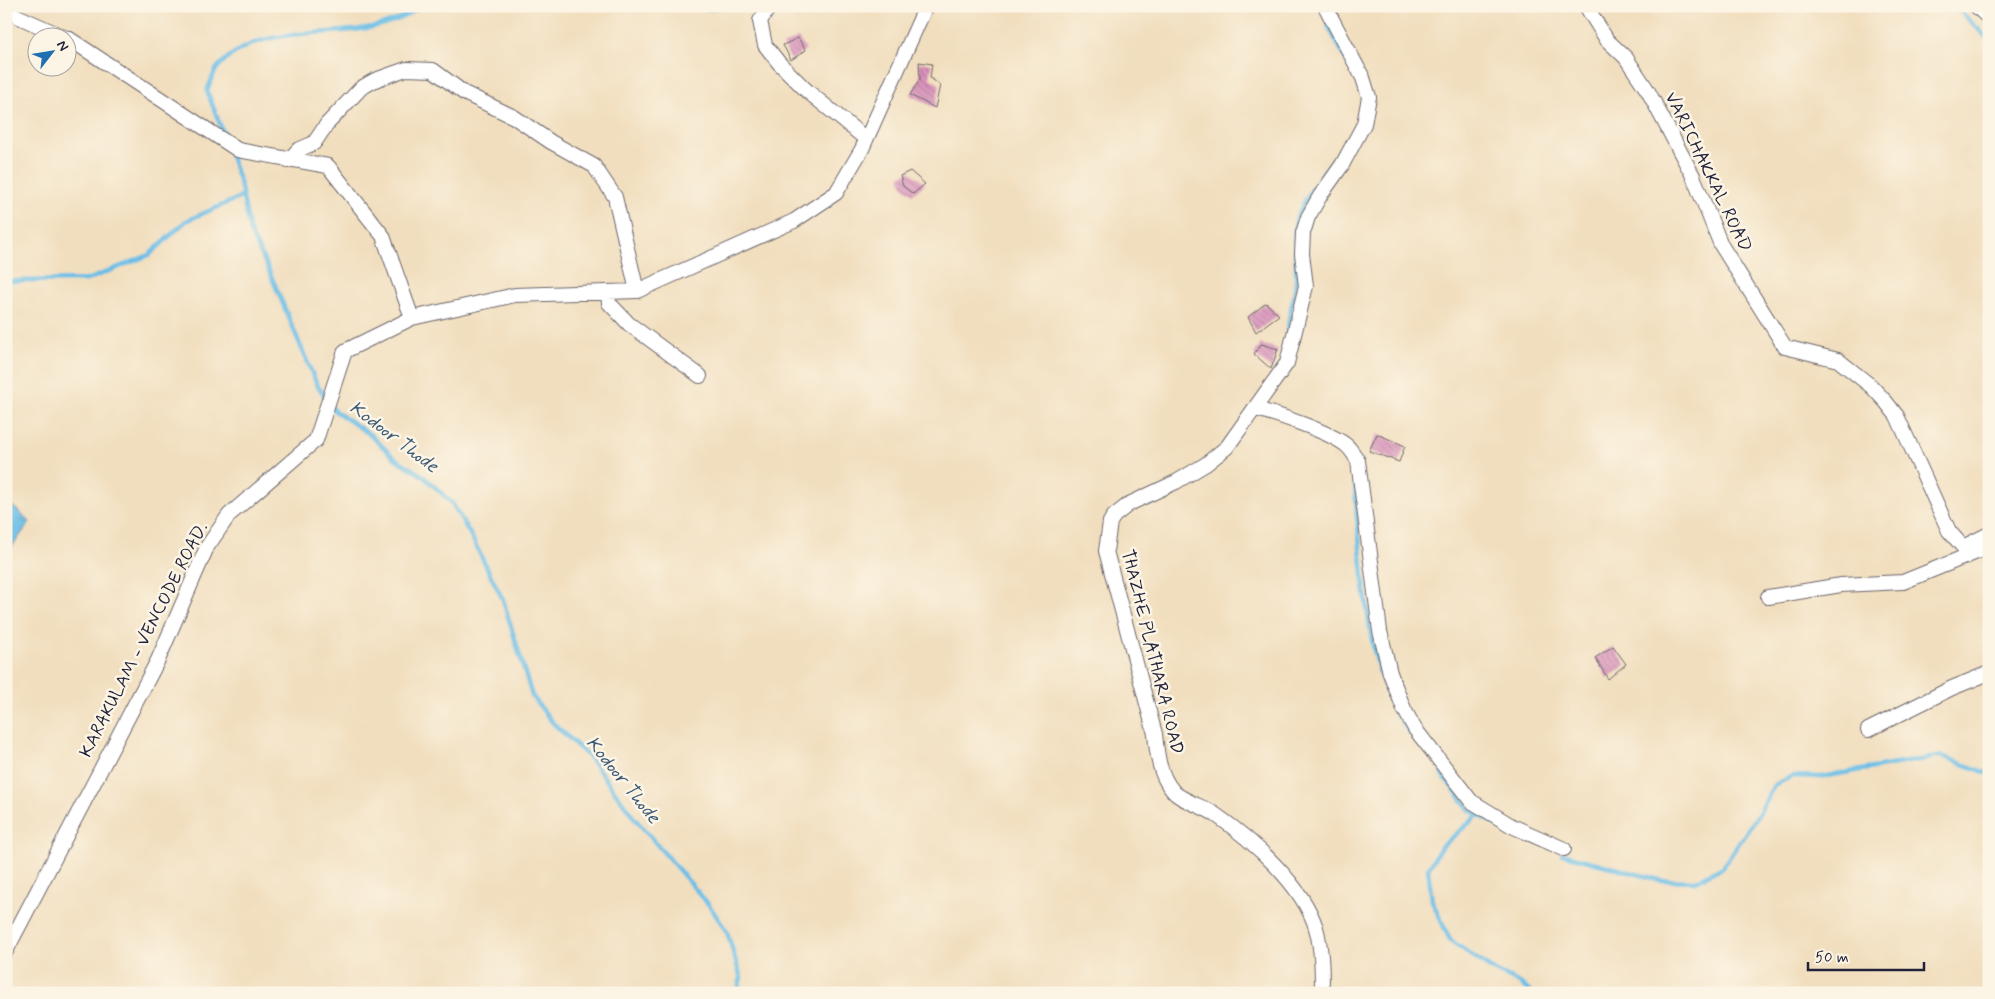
<svg xmlns="http://www.w3.org/2000/svg" width="1995" height="999" viewBox="0 0 1995 999" font-family="Mynerve,sans-serif">
<style>
.water{fill:url(#water-ripples);stroke:#467091}
.lines{fill:none;stroke-linecap:round;stroke-linejoin:round}
.stream{stroke:#6bbee7;stroke-width:4.5}
.building{fill:url(#building-back-hatch)}
.street-casing{stroke:#6a6469;stroke-width:16}
.street{stroke:#fff;stroke-width:14}
.labels{text-anchor:middle;dominant-baseline:central;stroke-width:5;stroke-linejoin:round;paint-order:stroke}
.street-label{font-size:18px;fill:#22223b;stroke:#fcf5e5}
.water-label{font-size:19px;font-style:italic;fill:#3c5977;stroke:#fcf5e5}
</style>
<defs>
<pattern id="water-ripples" width="26" height="14" patternUnits="userSpaceOnUse" patternTransform="scale(1.25)"><rect width="26" height="14" fill="#6bbee7"/><path d="M2 4q2-2 4 0t4 0M15 11q2-2 4 0t4 0" fill="none" stroke="#589abc"/></pattern>
<pattern id="building-back-hatch" width="6" height="6" patternUnits="userSpaceOnUse" patternTransform="scale(1.25)"><rect width="6" height="6" fill="#da92bb"/><path d="M-1 5l2 2M0 0l6 6M5-1l2 2" fill="none" stroke="#b07799"/></pattern>
</defs>
<rect width="100%" height="100%" fill="#fcf5e5"/>
<filter id="ink" filterUnits="userSpaceOnUse"><feTurbulence type="fractalNoise" baseFrequency=".02" numOctaves="2"/><feDisplacementMap in="SourceGraphic" scale="10" xChannelSelector="R" yChannelSelector="G"/><feConvolveMatrix kernelMatrix="1 2 1 2 8 2 1 2 1" color-interpolation-filters="sRGB"/></filter>
<filter id="wash" filterUnits="userSpaceOnUse"><feTurbulence type="fractalNoise" baseFrequency=".0096" numOctaves="4" result="noise"/><feDisplacementMap in="SourceGraphic" scale="20" xChannelSelector="R" yChannelSelector="G"/><feGaussianBlur stdDeviation="1.12" result="paint"/><feColorMatrix in="noise" values="0 0 0 0 0 0 0 0 0 0 0 0 0 0 0 0 0 1.4 0 .05"/><feComposite in="paint" operator="in"/></filter>
<g filter="url(#wash)">
<rect width="100%" height="100%" fill="#f1debe"/>
<path class="water" d="M6 500 30 522 6 555Z"/>
<g class="lines">
<path class="stream" d="M702 6 711 9 720 6
M1949 6 1962 13 1989 40
M1328 26 1347 61
M224 135 207 91C210 84 213 73 218 67 270 10 362 53 420 6
M228 147 240 183 250 232 267 266 317 385 327 399
M6 281 87 280 149 255 186 221 243 196
M1287 340C1286 319 1295 301 1296 280 1297 262 1293 244 1295 226 1298 203 1335 157 1350 138
M331 406 335 411 369 434 396 459 423 476 452 503 470 534 503 600 532 696 553 723 590 758 635 819 709 905 727 932 741 978 737 993
M1337 447 1347 455 1353 470
M1355 485C1356 512 1359 539 1362 565 1368 623 1374 686 1410 733
M1441 773 1470 810 1514 834
M1478 815 1441 847 1428 869 1432 901 1450 940 1493 970 1520 983 1531 993
M1562 854 1660 880 1696 881 1723 867 1760 812 1774 785 1793 776 1821 777 1942 756 1989 774"/>
</g>
<g id="blocks">
<path class="building" d="M798 38 806 50 791 60 783 45Z
M919 62 932 64 930 78 940 85 935 108 910 95 920 79Z
M910 171 925 184 913 194 903 186 900 176Z
M1266 303 1279 315 1256 332 1248 317Z
M1261 344 1278 349 1271 369 1254 354Z
M1377 434 1405 446 1399 462 1369 451Z
M1613 646 1626 664 1608 679 1595 658Z"/>
</g>
</g>
<g filter="url(#ink)">
<use href="#blocks" fill-opacity="0" stroke="#6a6469" stroke-width="1"/>
<g class="lines">
<g class="street-casing">
<path id="street" d="M770 6 760 21 765 45 779 63 806 90 866 139
M1586 6 1607 40 1626 58 1648 91 1693 176 1721 245 1785 347 1838 360 1871 386 1886 402 1897 416 1949 531 1963 547 1989 534
M1976 6 1989 18
M6 11 66 38
M68 38 238 150 328 166 383 236 412 318
M288 161 298 150 314 143 327 124 361 88 375 80 406 69 433 70 464 93 514 117 551 142 594 166 615 197 637 291
M608 293 609 303 629 324 700 376
M1255 409C1277 414 1329 432 1346 445 1351 449 1355 456 1358 461L1380 631 1390 673 1404 709 1415 729 1471 801 1512 826 1564 849
M1768 597 1841 585 1903 582 1989 547
M1868 730 1952 688 1989 673
M6 951 158 660 207 547 229 515 316 440 345 351 412 318 515 295 637 291 794 221 836 193 862 149 926 6
M1322 993C1322 971 1322 949 1316 928 1303 885 1252 840 1216 815 1205 807 1180 800 1173 791 1159 775 1157 754 1155 734L1106 551 1110 522 1114 516 1129 504 1176 482 1206 464 1227 447 1287 363 1306 286 1302 254 1303 233 1308 217 1320 196 1342 165 1364 124 1369 97 1363 78 1325 6"/>
</g>
<use href="#street" class="street"/>
</g>
</g>
<g class="labels">
<g class="street-label">
<text transform="translate(1708 172) rotate(64)">VARICHAKKAL ROAD</text>
<text transform="translate(144 640) rotate(-63)">KARAKULAM - VENCODE ROAD.</text>
<text transform="translate(1152 652) rotate(76)">THAZHE PLATHARA ROAD</text>
</g>
<g class="water-label">
<text transform="translate(394 437) rotate(37)">Kodoor Thode</text>
<text transform="translate(623 780) rotate(51)">Kodoor Thode</text>
</g>
</g>
<rect width="1995" height="999" fill="none" stroke="#fcf5e5" stroke-width="25"/>
<g transform="translate(52 52) rotate(59)"><circle r="24" fill="#fcf5e5" stroke="#a5a1a1"/>
<path d="M0-4L9 19L0 12L-9 19Z" fill="#1f6fb2"/>
<text y="-8" font-size="14" font-weight="bold" text-anchor="middle" fill="#22223b">N</text>
</g>
<path d="M1808 962v8h116v-8" fill="none" stroke="#22223b" stroke-width="2.5"/>
<text x="1815" y="962" font-size="15" fill="#22223b" stroke="#fcf5e5" stroke-width="4" paint-order="stroke">50 m</text>
</svg>
